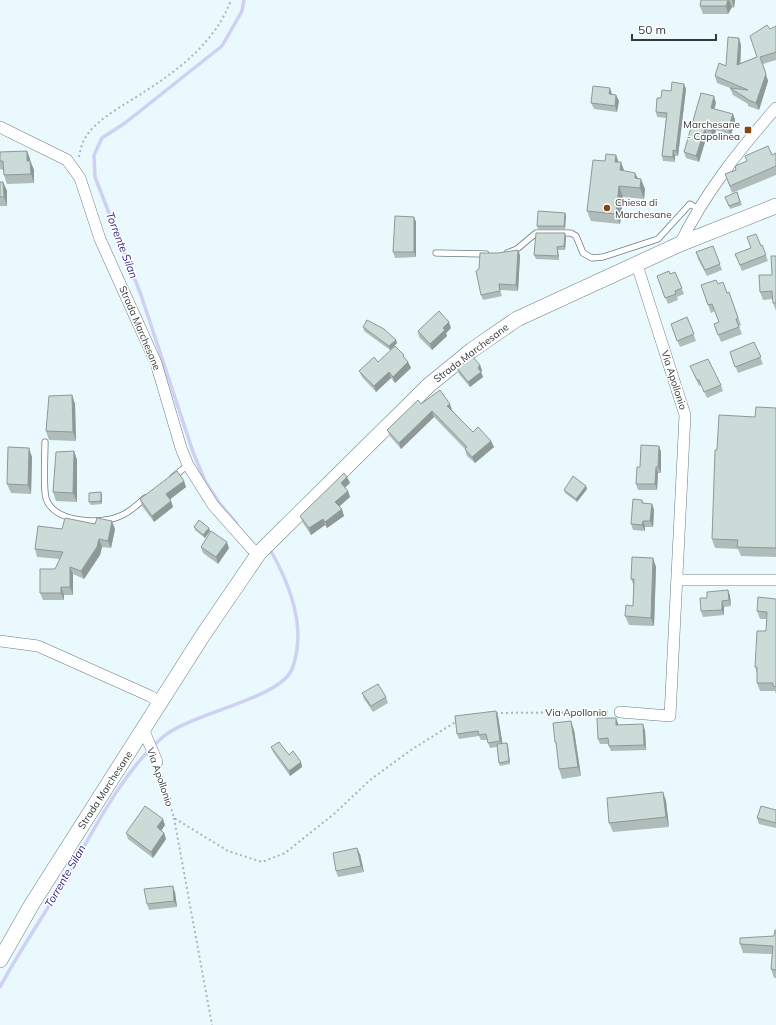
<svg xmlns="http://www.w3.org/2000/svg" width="776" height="1025" viewBox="0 0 776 1025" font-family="Mulish,sans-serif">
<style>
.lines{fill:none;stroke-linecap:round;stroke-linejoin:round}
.stream{stroke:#ced0f4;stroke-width:3.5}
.service-casing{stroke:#6f7c80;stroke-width:7}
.minor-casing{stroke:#6f7c80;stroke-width:12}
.secondary-casing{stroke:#6f7c80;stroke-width:16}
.path{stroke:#aab6b9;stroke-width:2;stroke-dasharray:2 3;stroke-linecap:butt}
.service{stroke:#fff;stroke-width:5.5}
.minor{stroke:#fff;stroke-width:11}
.secondary{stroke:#fff;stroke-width:15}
.wall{fill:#afbcba}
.shaded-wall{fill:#8e9997}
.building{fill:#cbdbd8;stroke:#8e9997}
.poi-dot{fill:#864511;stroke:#fff;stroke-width:1.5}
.labels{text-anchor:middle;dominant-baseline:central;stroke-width:3;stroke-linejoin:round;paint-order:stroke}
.poi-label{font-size:10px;fill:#343a3b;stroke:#fff;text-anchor:end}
.street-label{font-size:10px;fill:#343a3b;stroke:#fff}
.water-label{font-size:11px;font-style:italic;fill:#332486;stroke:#fff}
</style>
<rect width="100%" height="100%" fill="#e9f9fd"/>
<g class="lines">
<path class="stream" d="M237 524 220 504 205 481 193 452 141 295 95 177 94 155 102 138 125 123 222 46 242 11 244 0
M0 987C22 946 49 908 72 868 97 824 124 770 163 737 191 713 280 699 292 669 307 630 291 587 272 553"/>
<g class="service-casing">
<path id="service" d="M436 253 486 254
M507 253 517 249 536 233H571L576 236 583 253 592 258 603 257 658 239 690 204 700 210
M45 442C45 455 43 488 46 498 53 523 101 525 120 516 129 513 138 504 145 498
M173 477 188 465"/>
</g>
<g class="minor-casing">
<path id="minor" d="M0 127 67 160 80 178 100 239 156 363 181 448 188 465 213 505 252 549 259 553
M680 244C704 194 740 149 776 108
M677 580H776
M0 641 38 646 150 696 161 703
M620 712 670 716 685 415 637 265
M144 731 157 762"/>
</g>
<g class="secondary-casing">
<path id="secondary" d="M0 960 32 904 203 635 259 553 429 385 472 350 517 319 680 244 776 206"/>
</g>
<path class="path" d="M79 157C80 152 81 147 83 142 93 120 125 105 144 92 180 69 216 41 231 0
M496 713 609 712
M160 771 174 818 228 851 262 862 285 853 334 814 370 780 411 750 457 721
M174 818 212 1025"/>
<use href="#service" class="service"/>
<use href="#minor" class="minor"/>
<use href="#secondary" class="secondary"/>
</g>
<path class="wall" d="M701 0H735L734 8 732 7 728 14H703L700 6Z
M776 26V60L763 64 768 81 759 110 748 106V104L733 95 730 88 717 83 715 76 726 66 741 45 740 63 757 57 770 29Z
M684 84 686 89 678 156H675V162L663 161 662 156 666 118 657 117 656 112 661 98 671 91Z
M612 94V95H616L619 101 617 112 594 109 591 103Z
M716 103 714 109 733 114 735 120 731 135 716 130 714 137 707 135 699 162 686 158 684 152Z
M27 151 34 170V183L7 184 4 175 3 170 0 169V152Z
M776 153V175L732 193 725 174Z
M616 155 618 162 624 171 635 173 638 178 645 189 644 199 623 197 620 224 591 221 587 211 605 161Z
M0 182H3L7 191V206H0Z
M737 192 742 205 730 209 725 197Z
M565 213 566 216 565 229H538L537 226Z
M414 217 416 222V257L395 258 393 252Z
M566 237 565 250H558L559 260 536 259 534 255Z
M762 245 768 261 742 271 735 254Z
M713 246 722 270 707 276 698 259 696 252Z
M520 255 518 291 500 290 502 296 483 300 481 295Z
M776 256V311L773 303V299L763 300 760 292 772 275Z
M675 272 684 294 677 297 678 300 668 304 657 276 670 274Z
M718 284 727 293 729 292 741 325 739 326 742 334 721 342 714 324 719 322 715 311 711 313 701 285Z
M687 317 696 341 680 347 671 324Z
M363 327 396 340 397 343 390 350 364 331Z
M451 328 446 333 447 336 432 350 419 337 418 331Z
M754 342 763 364 738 373 730 352Z
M405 359 408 362 411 368 395 383 391 378 376 392 362 377 359 371Z
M480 365 482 371 481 372 483 377 470 387 459 374 457 368Z
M690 366 721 385 723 391 707 398 701 385 699 386Z
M72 395 75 404 76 441 49 440 46 431Z
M421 404 452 410 473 432 491 441 494 447 475 463 467 456 465 449 434 417 401 449 390 436 387 430Z
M776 408V557L741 556 738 549 715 548 712 539 717 450 755 417Z
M659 446 661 452V473H658L657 490H638L636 484 640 467Z
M74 451 77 460V502L56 501 53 492Z
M32 457 31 494 11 493 7 484Z
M347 477 350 483 345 488 348 491 350 497 339 507 344 516 327 528 325 525 311 535 303 523 300 516Z
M184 481 186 487 170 499 173 507 154 522 142 506 140 499Z
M586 486 587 489 577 502 565 493 564 490Z
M102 495V504L91 505 89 502Z
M642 500 644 504H652L654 510 653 527H645V531L633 530 631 524Z
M194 527 210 531 205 538 195 530Z
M62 529H115L111 548 102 547 100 555 84 579 73 574V595H64V600H43L40 593 55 569 60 559 37 557 35 549Z
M201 547 229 548 218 564 203 553Z
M653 558 656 567 654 626 629 625 625 616 633 606 634 586 631 579Z
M728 590 730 596 731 606 724 607V615L703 617 701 611 707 598Z
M776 599V694L775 691H760L757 683V673L755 667 766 631 767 619H760L757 611Z
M362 693 386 697 388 703 373 712 364 699Z
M498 716 502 744 507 743 508 746 510 764 500 766 499 763 497 747 490 748 487 740H481L479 736 459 739 457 734Z
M618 723V725L645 730 646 750 611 751 608 744H600L598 739Z
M574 730 581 776 562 779 559 769 557 747 555 742Z
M271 747 289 755 301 762 302 767 290 776 273 752Z
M663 792 666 801 669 827 613 832 609 823Z
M776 810V828L759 824 757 818Z
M165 825 161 831 164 833 166 839 153 858 128 839 126 833Z
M360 854 364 872 338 877 336 871Z
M175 892 177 907 149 910 147 904Z
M776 930V978H774L771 969 772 954 743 953 740 944 774 936Z"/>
<path class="shaded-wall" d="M728 0H729L732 7 728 14 726 6Z
M732 0H735L734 8Z
M739 38 741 45 740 72 737 65Z
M760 57 768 81 759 110 756 103Z
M684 84 686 89 678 156 676 151Z
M610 88 612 94 611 100 609 94Z
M616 95 619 101 617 112 615 106Z
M714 96 716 103 713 114 711 108Z
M733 114 735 120 731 135 728 129Z
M713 124 716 130 714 137 711 131Z
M705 129 707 135 699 162 696 156Z
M673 150 675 156V162L673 157Z
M27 151 30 159V170L27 161Z
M616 155 620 166 615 162Z
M30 161 34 170V183L31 174Z
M621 162 625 173 620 170Z
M635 173 639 183 635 178Z
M641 179 645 189 644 199 640 188Z
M3 182 7 191V206L4 197Z
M619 186 623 197 620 224 616 214Z
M565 213 566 216 565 229 564 226Z
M414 217 416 222V257L414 252Z
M565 233 566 237 565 250 564 246Z
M557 247 558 250 559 260 558 256Z
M518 250 520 255 518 291 516 285Z
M449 322 451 328 446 333 447 336 432 350 430 344 443 328Z
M396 340 397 343 390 350 389 346Z
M408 362 411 368 395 383 393 377Z
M480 365 482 371 479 373 478 368Z
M389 372 391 378 376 392 374 386Z
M481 372 483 377 470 387 468 382Z
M72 395 75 404 76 441 73 432Z
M450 404 452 410 450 412 447 406Z
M432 411 434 417 401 449 399 443Z
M491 441 494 447 475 463 472 457Z
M659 446 661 452V473L658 467Z
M29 448 32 457 31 494 28 485Z
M74 451 77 460V502L73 493Z
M656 467 658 473 657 490 655 484Z
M347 477 350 483 343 489 341 483Z
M184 481 186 487 168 501 166 494Z
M586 486 587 489 577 502 576 499Z
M348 491 350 497 337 508 335 502Z
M101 492 102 495V504L101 501Z
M171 501 173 507 154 522 152 516Z
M652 504 654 510 653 527 650 521Z
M342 509 344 516 327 528 325 522Z
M323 519 325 525 311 535 309 528Z
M112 521 115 529 111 548 108 541Z
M643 521 645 527V531L642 525Z
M209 528 210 531 205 538 203 535Z
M99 539 102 547 100 555 84 579 81 571Z
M227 542 229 548 218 564 216 557Z
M653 558 656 567 654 626 651 618Z
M70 567 73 574V595L70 587Z
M61 587 64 595V600L61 593Z
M728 590 730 596 731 606 729 600Z
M722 601 724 607V615L722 610Z
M496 711 498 716 503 746 500 741Z
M616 718 618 723V731L616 725Z
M571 721 574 730 581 776 578 767Z
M643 724 645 730 646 750 644 745Z
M507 743 508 746 510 764 509 761Z
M301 762 302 767 290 776 289 771Z
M663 792 666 801 669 827 666 817Z
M163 819 165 825 159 834 157 827Z
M164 833 166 839 153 858 151 852Z
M357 848 360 854 364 872 361 866Z
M173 886 175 892 177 907 174 901Z"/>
<path class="building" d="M701 0H728L726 6H700Z
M767 25 770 29 776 26V52L760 57 766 74 756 103 746 99V98L730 88 748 90 715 76 719 63 726 66 728 37 739 38 737 65 757 57 750 36Z
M672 82 684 84 676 151 673 150V157L662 156 667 113 656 112 657 98H661L662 90 671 91Z
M593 86 610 88 609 94 616 95 615 106 591 103Z
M701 93 714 96 711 108 733 114 728 129 713 124 711 131 705 129 696 156 684 152Z
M768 146 772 155 776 153V166L730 186 725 174 736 170 735 166 747 161 745 156Z
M27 151V161H30L31 174 4 175 3 161H0V152Z
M606 154 616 155 615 162H621L620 170 635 173V178L641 179 640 188 619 186 616 214 587 211 593 160 605 161Z
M0 182H3L4 197H0Z
M737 192 740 202 729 206 725 197Z
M538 211 565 213 564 226H537Z
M395 216 414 217V252H393Z
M536 233H565L564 246 557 247 558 256 534 255Z
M756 234 761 246 762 245 766 255 740 265 735 254 751 248 747 237Z
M713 246 720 264 705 270 696 252Z
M518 250 516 285 499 284 500 291 481 295 476 271 479 269 480 253H498Z
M771 256H776V303H773L772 291 760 292 759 275H772Z
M669 271 670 274 675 272 682 288 675 291 676 294 665 298 657 276Z
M716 280 718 284 723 282 727 293 729 292 738 318 736 319 739 327 718 335 714 324 719 322 712 304 708 305 701 285Z
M439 311 449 322 443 328 445 330 430 344 418 331Z
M687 317 694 334 677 341 671 324Z
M367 320 384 329 396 340 389 346 363 327Z
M754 342 761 357 735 367 730 352Z
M395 346 404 355 403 356 408 362 393 377 389 372 374 386 359 371 374 357 378 362Z
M472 356 480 365 478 368 481 372 468 382 457 368Z
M708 359 721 385 704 392 699 380H697L690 366Z
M440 390 450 404 447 406 473 432 478 427 491 441 472 457 465 449 467 447 432 411 399 443 387 430 418 400 421 404Z
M72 395 73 432 46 431 49 396Z
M756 407 776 408V548L737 547 738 540 712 539 715 450H717L719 415 755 417Z
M641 445 659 446 658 467H656L655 484H636L637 467H640Z
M8 447 29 448 28 485 7 484Z
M74 451 73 493 53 492 56 452Z
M177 471 184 481 166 494 171 501 152 516 140 499Z
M344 473 347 477 341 483 348 491 335 502 342 509 325 522 323 519 309 528 300 516Z
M573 476 586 486 576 499 564 490Z
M101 492V501L89 502V493Z
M633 499 642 500V503L652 504 650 521H643L642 525 631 524Z
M65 518 95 524 97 518 112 521 108 541 99 539 97 547 81 571 70 567V587H61V593H40V569H55L63 552 35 549 38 526 62 529Z
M199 520 209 528 203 535 194 527Z
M211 531 227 542 216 557 201 547Z
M632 557 653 558 651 618 625 616 626 605 633 606 634 579H631Z
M728 590 729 600 722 601V610L701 611 700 598H707V592Z
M758 597 776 599V687L773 686V683H757V667H755L757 631H766L767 612 757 611Z
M378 684 386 697 371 706 362 693Z
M496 711 500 741 488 743 486 734 479 735 478 731 457 734 455 716Z
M597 718H616V725L643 724 644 745 609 746 608 738 598 739Z
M571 721 578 767 559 769 556 742H555L553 723Z
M279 742 289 755 293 751 301 762 289 771 271 747Z
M507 743 509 761 499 763 497 744Z
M663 792 666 817 609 823 607 798Z
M145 806 163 819 157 827 164 833 151 852 126 833Z
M761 806 776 810V823L757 818Z
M357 848 361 866 336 871 333 853Z
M173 886 174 901 147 904 144 889Z
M775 930H776V970L771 969 773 946 740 944V938L774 936Z"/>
<g class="poi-dot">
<rect x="744" y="126" width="8" height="8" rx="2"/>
<circle cx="607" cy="208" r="4"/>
</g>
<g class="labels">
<g class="poi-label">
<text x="740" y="124">Marchesane<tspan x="740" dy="12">- Capolinea</tspan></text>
<text x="615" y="202" text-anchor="start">Chiesa di<tspan x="615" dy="12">Marchesane</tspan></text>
</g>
<g class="street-label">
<text transform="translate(140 328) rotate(67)">Strada Marchesane</text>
<text transform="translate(471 353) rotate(-37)">Strada Marchesane</text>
<text transform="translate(674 380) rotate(72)">Via Apollonio</text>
<text x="576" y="712">Via Apollonio</text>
<text transform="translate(160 777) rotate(71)">Via Apollonio</text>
<text transform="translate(105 790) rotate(-57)">Strada Marchesane</text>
</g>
<g class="water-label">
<text transform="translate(122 245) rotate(69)">Torrente Silan</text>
<text transform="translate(65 876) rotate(-60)">Torrente Silan</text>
</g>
</g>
<path d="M632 34v6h84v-6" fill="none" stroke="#343a3b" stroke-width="2"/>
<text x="638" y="34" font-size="12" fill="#343a3b" stroke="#ffffff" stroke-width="3" paint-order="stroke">50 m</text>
</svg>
